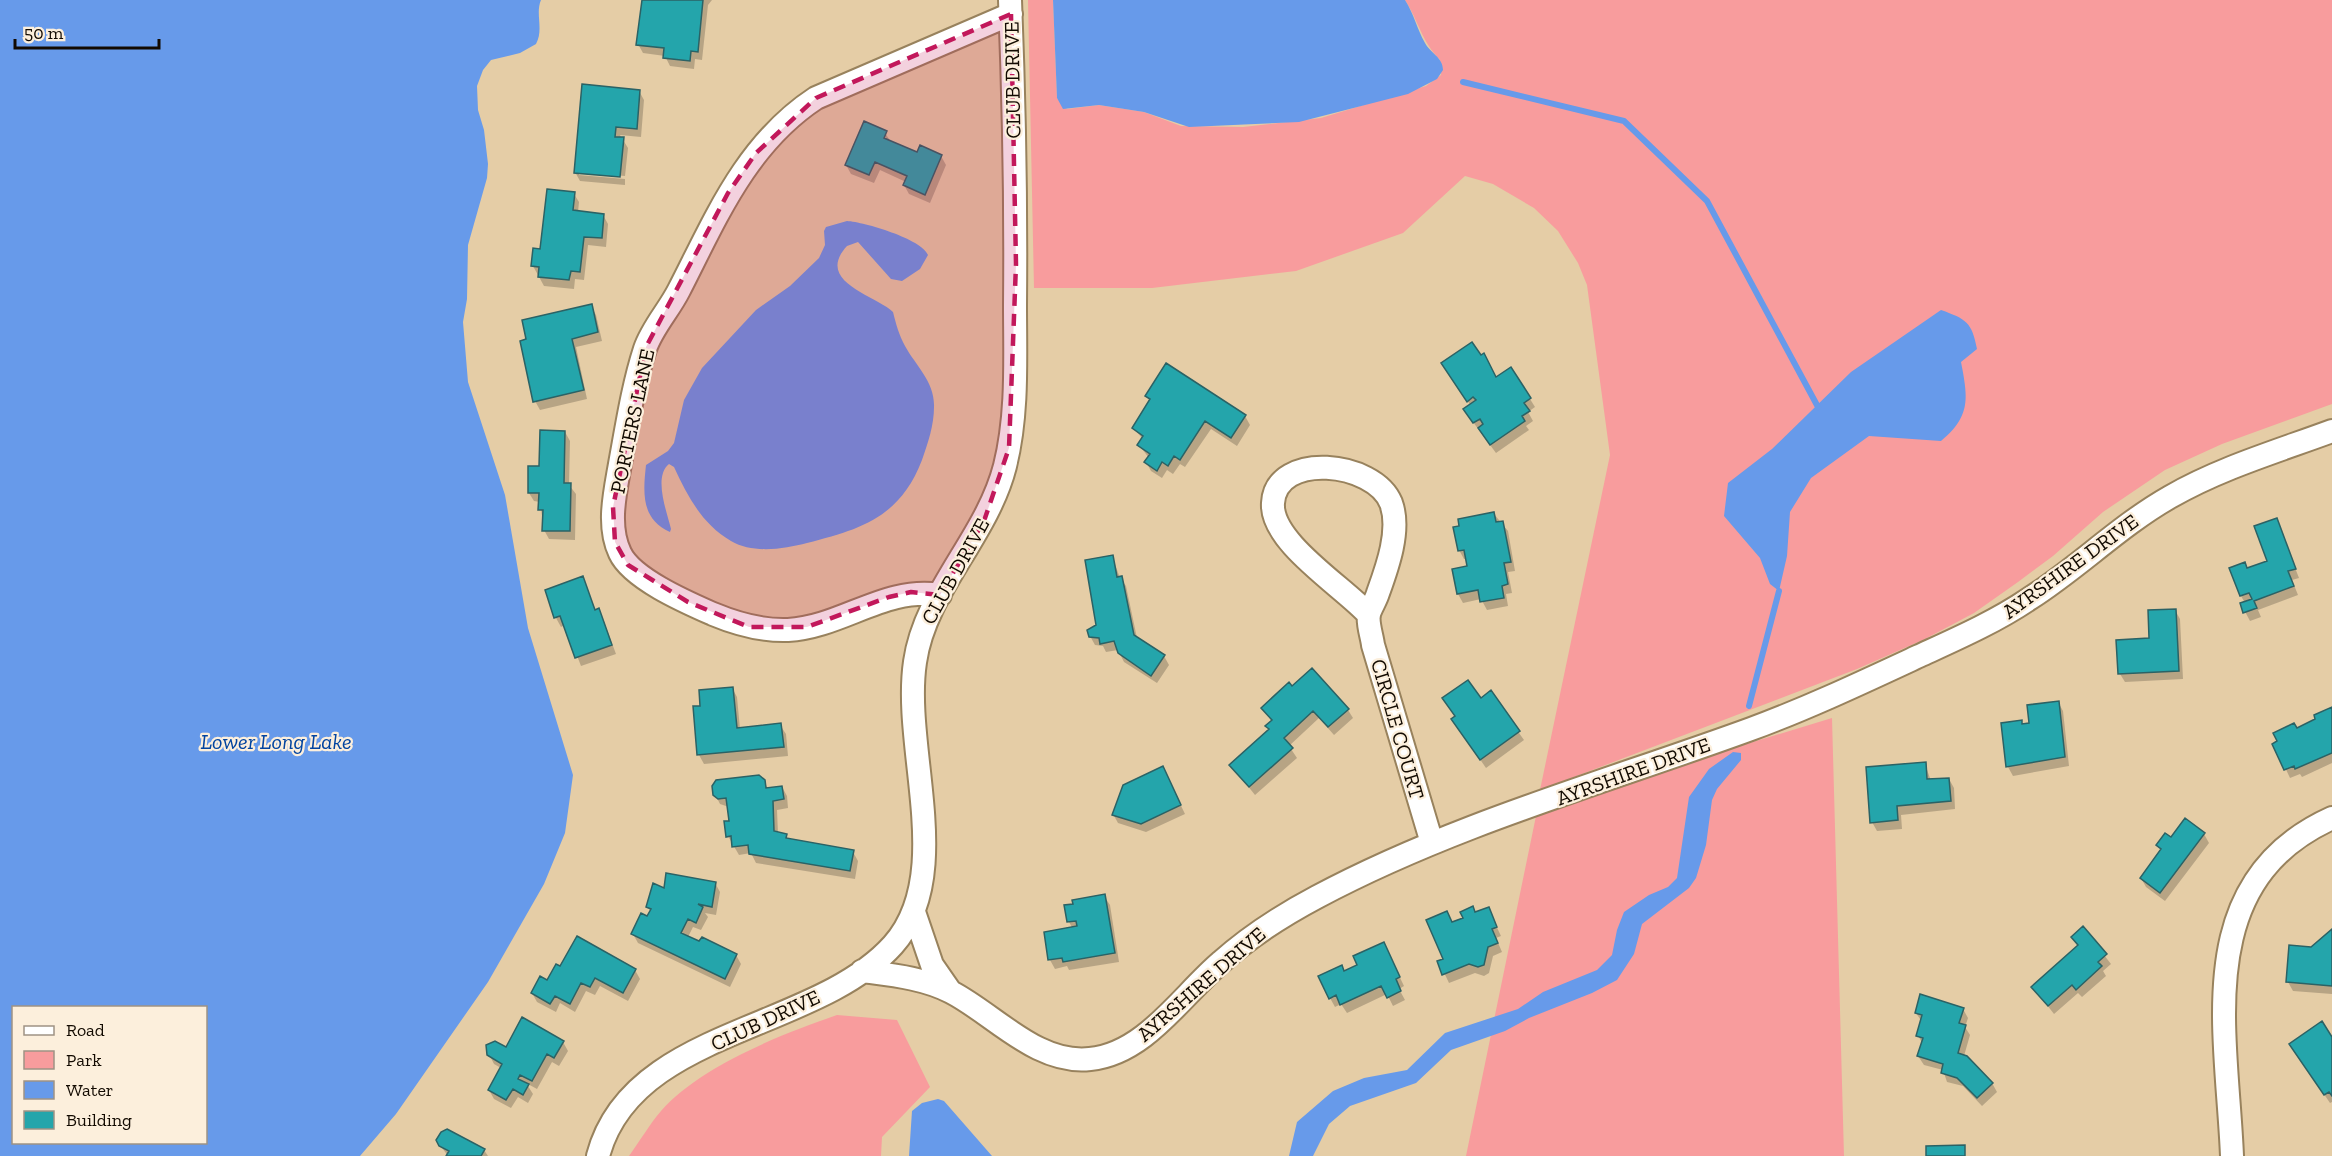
<svg xmlns="http://www.w3.org/2000/svg" width="2332" height="1156" viewBox="0 0 2332 1156" font-family="'Zilla Slab',serif">
<style>
.green{fill:#f89c9d}
.water{fill:#679aea;fill-rule:evenodd}
.shadow{fill:#0003}
.lines{fill:none;stroke-linecap:round;stroke-linejoin:round}
.stream{stroke:#679aea;stroke-width:6}
.building{fill:#24a5ab;stroke:#2b6265;stroke-width:1.5}
.street-casing{stroke:#98825d;stroke-width:26}
.street{stroke:#fff;stroke-width:22}
.marked{fill:#c2185b;fill-opacity:0.2;stroke:#c2185b;stroke-width:4.5;stroke-dasharray:12 8;stroke-linejoin:round}
.labels{text-anchor:middle;dominant-baseline:central;stroke-width:4.5;stroke-linejoin:round;paint-order:stroke}
.street-label{font-size:21px;fill:#120a01;stroke:#fcefdc}
.water-label{font-size:22px;font-style:italic;fill:#0244a0;stroke:#fcefdc}
</style>
<rect width="100%" height="100%" fill="#e5cda6"/>
<path class="green" d="M1028 0H1053L1057 98 1067 109 1099 105 1144 112 1181 126 1243 127 1321 118 1426 86 1441 75 1440 60C1421 40 1419 22 1405 0H2332V404L2222 444 2165 470 2103 512 2053 556 2018 582 1974 613 1925 639 1857 669 1540 790 1610 455 1587 285 1578 263 1558 231 1534 208 1493 184 1465 176 1403 233 1296 271 1152 288H1034Z
M1832 718 1844 1156H1466L1536 816 1671 767Z
M837 1015 897 1020 930 1087 882 1137 881 1156H629C640 1141 649 1125 661 1111 700 1066 782 1034 837 1015Z"/>
<path class="water" d="M0 0H541C535 14 544 29 536 44L520 53 491 60 483 70 477 86 478 110 484 130 488 164 487 178 468 245 467 299 463 322 468 382 505 495 528 628 573 775 565 833 544 884 488 982 396 1114 360 1156H0ZM14 1008H206V1142H14Z
M1053 0H1405C1414 14 1417 29 1425 43 1430 53 1443 57 1443 70L1437 79 1408 94 1299 122 1189 127 1144 112 1099 105 1063 109 1057 98Z
M847 221C864 222 922 239 928 255L920 269 902 281 891 279 858 242 847 246C814 282 876 295 893 312 896 324 899 335 905 346 916 366 935 382 934 407 934 425 928 443 922 460 900 517 862 529 807 543 784 549 753 554 731 541 702 524 688 497 674 467L669 464C653 477 667 512 671 529L670 532C641 519 643 493 646 465L668 451 674 443 684 400 702 368 756 310 790 286 819 258 825 245 824 231 826 227Z
M1941 310C1966 319 1972 322 1977 349L1961 362C1968 398 1971 416 1941 441L1869 436 1811 478 1790 512 1787 556 1779 591 1770 584 1760 558 1724 516 1728 483 1772 449 1851 372Z
M1733 752 1741 753V760L1717 789 1712 800 1706 845 1696 878 1689 888 1642 924 1634 954 1617 980 1592 993 1529 1018 1505 1031 1451 1050 1416 1083 1350 1106 1329 1124 1313 1156H1289L1297 1122 1333 1091 1364 1078 1407 1070 1445 1033 1518 1009 1543 992 1597 970 1612 955 1617 930 1624 912 1649 895 1668 887 1677 878 1689 797 1709 769Z
M938 1099 944 1101 992 1156H909L912 1111 922 1103Z"/>
<path class="shadow" d="M643 0H712L708 5 702 60 695 59 694 69 670 66 665 56 643 53 638 44Z
M639 91 644 100 641 137 620 135 628 148 625 176 579 172V175L625 179V185L580 181 575 172Z
M885 133 891 142 918 154 941 156 946 165 930 203 909 194 904 185 906 182 880 170 874 183 851 174 846 165Z
M574 194 579 202 578 212 603 215 608 224 606 247 588 245 584 280 575 279 574 289 544 286 533 266Z
M591 306 596 315 602 341 576 347 587 399 540 410 535 401Z
M1167 365 1245 416 1250 425 1237 446 1211 429 1185 467 1180 464 1173 474 1167 470 1162 478 1151 471 1146 462 1149 458 1139 445 1143 439 1133 428 1150 402 1147 396Z
M1448 372 1496 379 1530 399 1535 407 1528 412 1533 421 1526 426 1529 430 1496 453 1470 418 1471 406Z
M565 432 570 441 569 485 576 494 575 540 549 539 544 530 540 502 534 501 529 493 541 468Z
M1494 514 1508 531 1515 571 1508 572 1512 593 1506 594 1508 606 1487 610 1481 599 1463 603 1458 594 1453 570 1469 567 1467 559H1464L1459 550Z
M2276 519 2299 578 2292 580 2298 595 2258 610 2261 617 2250 621 2241 604 2245 603 2241 596 2268 561Z
M1112 556 1120 578 1126 586 1137 638 1164 656 1169 665 1157 683 1124 662 1118 650 1106 652 1103 646 1095 645 1090 636 1098 625Z
M582 578 596 611 598 610 603 619 616 654 581 666 565 625 561 627 556 618 546 591Z
M2175 610 2180 619 2183 679 2125 682 2120 674Z
M732 688 737 697 740 729 780 725 786 734 788 756 704 764 699 755 695 708 702 707Z
M1291 688 1348 710 1353 718 1334 735 1319 718 1289 746 1297 758 1255 795 1231 765 1270 730 1272 722 1263 708Z
M1490 692 1524 740 1486 768 1453 720Z
M2058 702 2063 711 2069 766 2013 776 2008 767 2003 724 2021 722 2023 725 2031 724Z
M2332 710V763L2302 777 2300 774 2290 778 2274 744Z
M1925 764 1931 781 1949 779 1954 788 1955 809 1901 815 1902 829 1877 831 1872 822Z
M1167 777 1185 814 1146 832 1118 823 1113 814Z
M764 781 768 789 782 787 787 796 788 808 777 810 778 834 786 836 788 840 853 852 858 861 855 879 756 863 751 853 739 855 728 836 731 822 729 807 720 804 715 794Z
M2204 834 2209 843 2165 901 2146 887 2141 878 2162 851 2158 845 2171 839Z
M715 883 720 892 716 915 705 913 708 917 701 930 693 927 688 937 736 955 741 964 730 987 638 943 633 934 648 918 651 912 648 907 665 890Z
M1104 896 1110 905 1119 962 1069 970 1067 966 1055 969 1050 960 1045 933 1073 929 1069 922Z
M1488 909 1501 936 1496 938 1502 952 1493 956 1489 973 1484 976 1475 973 1449 983 1439 962 1444 960 1452 924Z
M2083 928 2111 964 2103 971 2106 976 2082 997 2078 993 2054 1014 2033 987 2078 947 2073 938Z
M2332 929V994L2293 991 2288 982 2312 949Z
M1388 953 1404 986 1399 989 1405 1000 1393 1006 1387 994 1347 1013 1341 1004 1335 1007 1330 998 1344 972Z
M635 970 640 979 628 1001 600 986 595 995 586 991 575 1012 560 1003 556 1012 537 1002 532 993 548 982Z
M1963 1009 1968 1018 1965 1027 1970 1035 1964 1056 1992 1083 1997 1092 1982 1106 1963 1086 1947 1082 1943 1070 1924 1065 1918 1056 1922 1043 1918 1035 1922 1022 1916 1013Z
M2332 1039V1102L2330 1103 2296 1053Z
M563 1042 568 1051 559 1066 552 1062 537 1089 526 1083 533 1094 528 1103 518 1097 511 1108 494 1099 489 1090 501 1068 494 1064 489 1054Z
M440 1145 484 1150 488 1156H448Z"/>
<g class="lines">
<path class="stream" d="M1463 82 1624 121 1707 201 1818 407
M1749 706 1779 591"/>
</g>
<path class="building" d="M642 0H703L698 52 691 51 690 61 663 58 664 48 636 45Z
M582 84 640 90 637 129 616 127 615 137H624L620 177 574 173Z
M864 121 887 131 884 138 917 152 920 145 942 155 925 195 903 185 907 176 875 162 869 175 845 165Z
M547 189 575 192 573 210 604 214 602 238 584 237 580 272 571 271 569 280 538 277 539 267 531 266 533 248 540 249Z
M592 304 598 332 572 339 584 390 533 402 520 341 526 339 522 320Z
M1472 342 1481 355 1484 353 1496 377 1511 367 1531 398 1524 403 1530 411 1522 416 1525 421 1490 445 1478 428 1483 424 1480 419 1473 423 1463 409 1476 400 1473 397 1467 402 1441 363Z
M1166 363 1246 415 1231 438 1205 421 1180 460 1174 456 1168 466 1162 462 1157 471 1144 462 1150 454 1137 445 1143 436 1132 428 1150 399 1145 396Z
M540 430 565 431 564 483H571L570 531H542L543 510H538L539 493H528V466H539Z
M1494 512 1496 522 1503 521 1511 562 1504 563 1508 584 1502 586 1504 598 1480 602 1478 590 1457 594 1452 569 1467 566 1464 550 1458 551 1453 527 1459 526 1458 519Z
M2277 518 2296 569 2288 571 2294 586 2254 601 2257 608 2243 613 2240 603 2252 599 2249 593 2240 596 2229 568 2245 562 2247 568 2267 561 2254 526Z
M1113 555 1117 577 1122 576 1134 635 1165 655 1151 676 1118 653 1114 641 1100 644 1099 638 1089 637 1087 630 1096 625 1085 560Z
M583 576 595 610 599 608 612 645 575 658 560 616 554 618 545 590Z
M2176 609 2179 671 2118 674 2116 640 2149 638 2148 610Z
M1312 668 1349 709 1328 727 1313 711 1284 738 1293 748 1249 787 1229 765 1269 729 1265 726 1272 720 1261 708 1289 682 1292 686Z
M1468 680 1481 698 1491 690 1520 731 1480 760 1451 719 1455 716 1442 698Z
M733 687 737 728 781 723 784 747 697 755 693 706H700L699 690Z
M2059 701 2065 757 2006 767 2001 723 2022 720V724L2029 723 2027 705Z
M2332 707V753L2295 769 2294 766 2284 770 2272 744 2277 741 2273 733 2294 723 2297 728 2315 719 2314 715Z
M1926 762 1927 779 1949 778 1951 801 1897 806 1898 820 1870 823 1866 767Z
M1163 766 1181 805 1141 824 1112 815 1123 785Z
M759 775 765 780 766 788 782 786 784 799 773 801 774 831 787 834 786 838 854 850 850 871 749 854 748 845 732 847 731 836 726 837 724 821H729L726 798 718 799 713 795 712 786 716 780Z
M2185 818 2205 833 2160 893 2140 878 2161 849 2156 845 2165 833 2171 837Z
M666 873 716 882 712 907 698 904 703 907 696 923 688 919 681 933 699 941 702 937 737 954 725 979 631 934 641 913 647 916 651 909 646 907 653 883 664 888Z
M1105 894 1115 953 1063 962 1062 958 1048 960 1044 932 1077 926 1076 921 1067 922 1064 905 1073 904 1072 900Z
M1473 906 1475 912 1489 907 1497 927 1492 929 1498 943 1488 947 1484 965 1478 967 1469 964 1442 975 1437 961 1443 959 1426 920 1447 911 1452 922 1463 918 1460 912Z
M2083 926 2107 954 2098 962 2102 966 2076 990 2072 985 2048 1006 2031 987 2078 945 2071 937Z
M2332 929V986L2286 982 2289 945 2311 947Z
M577 936 636 969 623 993 595 978 590 987 581 983 570 1004 555 996 550 1004 531 993 540 976 547 980 556 964 560 966Z
M1384 942 1400 977 1396 979 1401 991 1387 998 1381 986 1340 1005 1336 995 1329 999 1318 976 1342 965 1344 971 1357 965 1353 956Z
M1920 994 1964 1008 1959 1023 1966 1025 1958 1053 1967 1056 1993 1083 1977 1098 1957 1078 1941 1073 1943 1064 1917 1056 1923 1038 1916 1036 1922 1015 1915 1013Z
M522 1017 564 1041 554 1058 547 1054 532 1081 520 1075 518 1079 529 1084 523 1095 513 1089 506 1100 488 1090 502 1064 487 1055 486 1045 495 1041 506 1047Z
M2322 1021 2332 1037V1096L2329 1092 2324 1095 2289 1044Z
M447 1129 485 1149 481 1156H446L449 1151 439 1146 436 1140 441 1132Z
M1965 1145V1156H1926V1146Z"/>
<g class="lines">
<g class="street-casing">
<path id="street" d="M940 595C885 586 842 627 788 630 762 631 737 624 713 614 688 603 632 579 620 553 607 526 615 493 620 464 627 426 633 386 645 349 652 328 669 310 679 290 716 218 746 144 816 98L1011 14
M1369 615C1344 587 1270 542 1273 503 1276 451 1374 461 1391 503 1401 530 1387 568 1378 593 1376 600 1371 607 1369 614 1367 623 1372 636 1373 645L1432 843
M914 912 932 965 950 991
M862 971C892 975 924 978 951 992 994 1014 1037 1065 1090 1059 1145 1054 1182 995 1221 962 1250 936 1283 915 1317 897 1454 824 1606 782 1751 729 1808 708 1863 682 1919 656 1956 639 1995 622 2029 599 2078 568 2119 526 2170 497 2220 468 2278 451 2332 431
M598 1156C631 1029 815 1032 893 945 956 874 902 749 915 662 925 591 987 537 1005 466 1018 414 1015 358 1015 305 1016 203 1014 101 1010 0
M2232 1156C2227 1032 2190 882 2332 818"/>
</g>
<use href="#street" class="street"/>
</g>
<path class="marked" d="M1011 14 1016 264 1009 448 984 521 940 595 911 592 889 597 807 627H749L688 602 628 565 615 542 613 507 646 347 728 193 756 153 816 98Z"/>
<g class="labels">
<g class="street-label">
<text transform="translate(1012 80) rotate(-91)">CLUB DRIVE</text>
<text transform="translate(632 421) rotate(-78)">PORTERS LANE</text>
<text transform="translate(2070 566) rotate(-36)">AYRSHIRE DRIVE</text>
<text transform="translate(955 571) rotate(-61)">CLUB DRIVE</text>
<text transform="translate(1398 729) rotate(74)">CIRCLE COURT</text>
<text transform="translate(1633 771) rotate(-20)">AYRSHIRE DRIVE</text>
<text transform="translate(1201 984) rotate(-41)">AYRSHIRE DRIVE</text>
<text transform="translate(765 1020) rotate(-25)">CLUB DRIVE</text>
</g>
<g class="water-label">
<text x="276" y="741">Lower Long Lake</text>
</g>
</g>
<rect x="12" y="1006" width="195" height="138" fill="#fcefdc" stroke="#9e9384" stroke-width="1.5"/>
<rect x="24" y="1026" width="30" height="9" fill="#ffffff" stroke="#9e9384" stroke-width="1.5"/>
<text x="66" y="1036" font-size="18" fill="#120a01">Road</text>
<rect x="24" y="1051" width="30" height="18" fill="#f89c9d" stroke="#9e9384" stroke-width="1.5"/>
<text x="66" y="1066" font-size="18" fill="#120a01">Park</text>
<rect x="24" y="1081" width="30" height="18" fill="#679aea" stroke="#9e9384" stroke-width="1.5"/>
<text x="66" y="1096" font-size="18" fill="#120a01">Water</text>
<rect x="24" y="1111" width="30" height="18" fill="#24a5ab" stroke="#9e9384" stroke-width="1.5"/>
<text x="66" y="1126" font-size="18" fill="#120a01">Building</text>
<path d="M15 39v9h144v-9" fill="none" stroke="#120a01" stroke-width="3"/>
<text x="24" y="39" font-size="18" fill="#120a01" stroke="#fcefdc" stroke-width="4.5" paint-order="stroke">50 m</text>
</svg>
